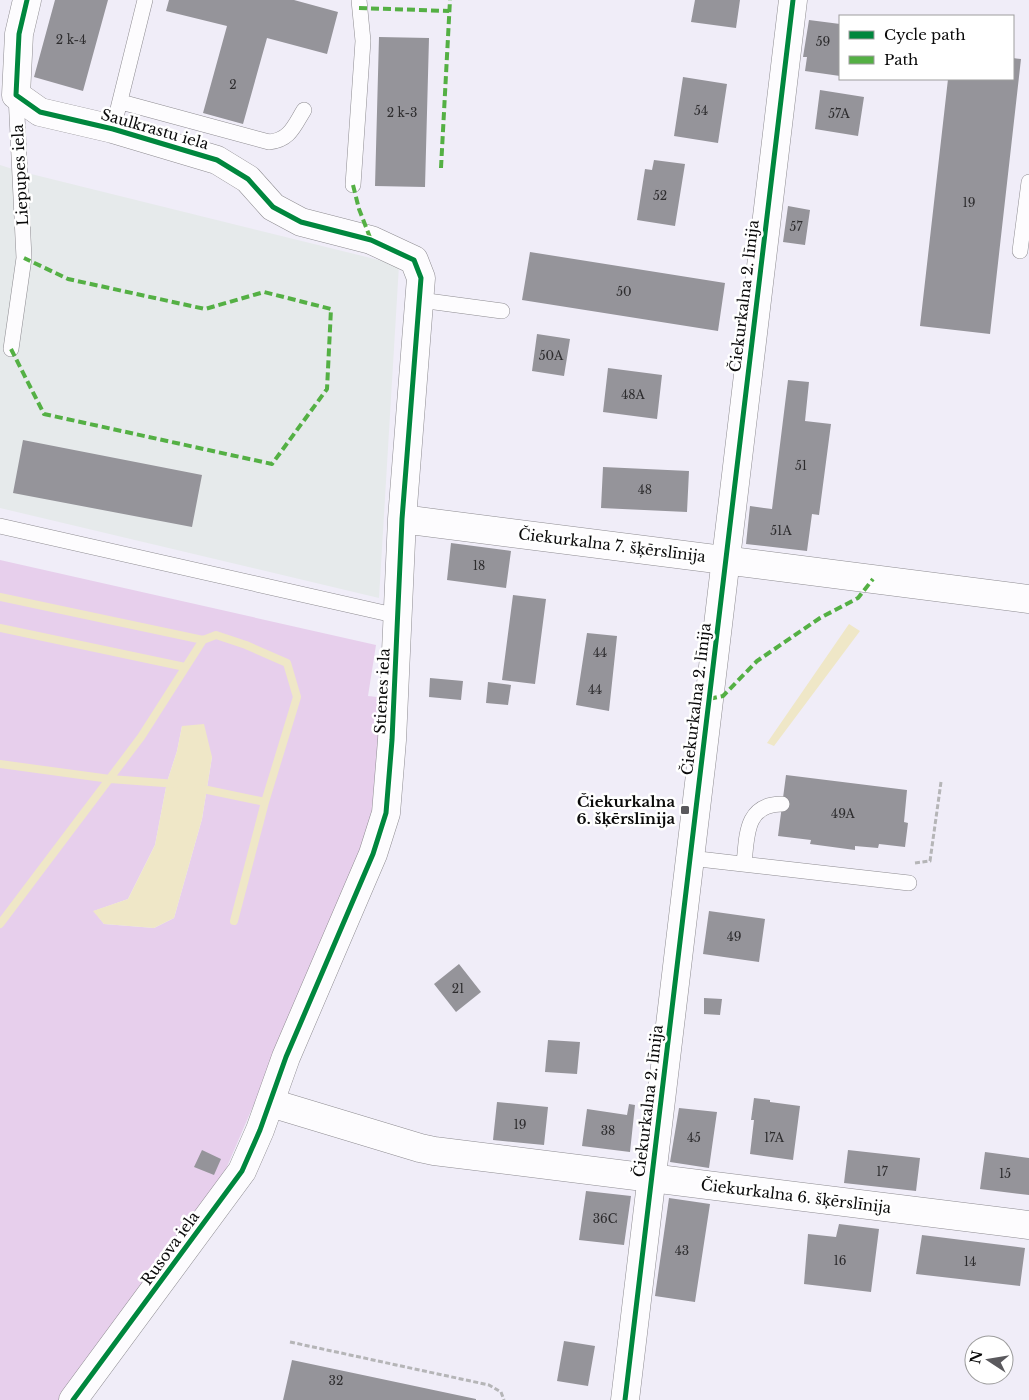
<svg xmlns="http://www.w3.org/2000/svg" width="1029" height="1400" viewBox="0 0 1029 1400" font-family="'Libre Baskerville',serif">
<style>
.industrial{fill:#e6eaeb}
.green{fill:#e7cfec;fill-rule:evenodd}
.water{fill:#efe7c7}
.lines{fill:none;stroke-linecap:round;stroke-linejoin:round}
.stream{stroke:#efe7c7;stroke-width:8}
.building{fill:#95949a}
.service-casing{stroke:#8e8c91;stroke-width:16}
.minor-casing{stroke:#8e8c91;stroke-width:29}
.tertiary-casing{stroke:#8e8c91;stroke-width:29}
.path{stroke:#b5b5b7;stroke-width:3;stroke-dasharray:5 2.5;stroke-linecap:butt}
.service{stroke:#fdfcfe;stroke-width:15}
.minor{stroke:#fdfcfe;stroke-width:28}
.tertiary{stroke:#fdfcfe;stroke-width:28}
.quiet{stroke:#54b044;stroke-width:4;stroke-dasharray:8 4;stroke-linecap:butt}
.cycleway-casing{stroke:#fff;stroke-width:8}
.cycleway{stroke:#00873e;stroke-width:5}
.poi-dot{fill:#5a595d;stroke:#fff;stroke-width:2}
.labels{text-anchor:middle;dominant-baseline:central;stroke-width:5;stroke-linejoin:round;paint-order:stroke}
.number-label{font-size:12px;fill:#2d2c2e}
.street-label{font-size:15px;fill:#0a0a0a;stroke:#fff}
.poi-label{font-size:15px;font-weight:bold;fill:#0a0a0a;stroke:#fff;text-anchor:end}
</style>
<rect width="100%" height="100%" fill="#f0edf8"/>
<path class="industrial" d="M0 165 19 171 399 265 379 598 0 508Z"/>
<path class="green" d="M0 560 376 645 368 696 386 698 374 825 223 1176 59 1400H0ZM182 726 212 757 202 819 174 918 154 928 104 924 94 911 128 899 155 845 167 782 177 751Z"/>
<path class="water" d="M849 624 860 631 774 746 767 743Z
M204 724 212 757 202 819 174 918 154 928 104 924 93 911 128 899 155 845 167 782 177 751 182 726Z"/>
<g class="lines">
<path class="stream" d="M0 597 203 640 216 635 246 645 287 663 297 697 265 802 234 921
M0 628 185 667
M0 764 110 779 177 784
M198 788 265 802
M0 924 141 737 203 640"/>
</g>
<path class="building" d="M55 0H108L83 91 34 77Z
M169 0H294L338 12 327 54 267 38 243 124 203 113 227 26 166 11Z
M695 0H740L736 28 691 22Z
M809 20 840 24V76L805 71 807 57H803Z
M379 37 429 38 425 187 375 186Z
M1013 58 1021 59 990 334 920 326 948 79H1013Z
M683 77 727 84 718 143 674 136Z
M820 90 864 97 858 136 815 129Z
M654 160 685 164 675 226 637 220 645 169 652 170Z
M788 206 810 210 805 245 783 242Z
M530 252 725 283 718 331 522 300Z
M537 334 570 339 564 376 532 371Z
M608 368 662 375 657 419 603 412Z
M788 380 809 382 805 421 831 424 819 515 812 514 807 551 746 544 750 506 772 509Z
M23 440 202 475 192 527 13 493Z
M603 467 689 471 687 512 601 508Z
M451 543 511 551 506 588 447 580Z
M513 595 546 599 535 684 502 680Z
M587 633 617 636 609 711 576 705Z
M430 678 463 681 461 700 429 697Z
M488 682 511 685 508 705 486 703Z
M786 775 907 790 904 822 908 823 905 847 879 844 878 848 855 846V850L810 844 811 840 778 836Z
M709 911 765 919 759 962 703 954Z
M459 964 481 992 456 1012 434 984Z
M704 998 722 999 720 1015 704 1014Z
M548 1040 580 1042 577 1074 545 1072Z
M754 1098 770 1100V1102L800 1106 793 1160 750 1154 754 1120H751Z
M497 1102 548 1107 544 1145 493 1140Z
M629 1104 635 1105 630 1152 582 1146 587 1109 627 1115Z
M679 1108 717 1112 709 1168 670 1162Z
M202 1150 221 1159 214 1175 194 1167Z
M848 1150 920 1158 916 1191 844 1183Z
M985 1152 1029 1158V1195L980 1189Z
M586 1191 631 1196 624 1245 579 1240Z
M669 1198 710 1204 695 1302 655 1296Z
M839 1224 879 1229 871 1292 804 1284 808 1234 836 1237Z
M922 1235 1025 1248 1020 1286 916 1274Z
M564 1341 595 1346 588 1386 557 1381Z
M292 1360 476 1399V1400H283Z"/>
<g class="lines">
<g class="service-casing">
<path id="service" d="M121 102 269 142C290 140 294 126 304 110
M113 129 145 0
M353 185 363 41 359 0
M1020 251 1029 182
M420 300 502 311
M11 349 24 258 16 95
M0 526 398 616
M690 858 909 883
M744 864C747 836 745 804 782 804"/>
</g>
<g class="minor-casing">
<path id="minor" d="M27 0 19 34 16 95 40 112 113 129 217 160 248 179 273 207 301 222 371 240 414 260 421 278 402 519 392 740 386 813 373 854 286 1057 260 1130 242 1171 73 1400
M402 519 1029 599
M271 1103 420 1148 434 1151 1029 1225"/>
</g>
<g class="tertiary-casing">
<path id="tertiary" d="M625 1400 793 0"/>
</g>
<path class="path" d="M915 863 930 861 941 782
M290 1342 489 1385 501 1392 504 1400"/>
<use href="#service" class="service"/>
<use href="#minor" class="minor"/>
<use href="#tertiary" class="tertiary"/>
<path class="quiet" d="M359 8 449 11
M441 168 450 0
M353 185 359 209 371 240
M11 349 44 414 272 464 327 389 331 309 264 292 205 309 68 279 24 258
M709 699 723 696 757 661 820 618 858 598 873 579"/>
<g class="cycleway-casing">
<path id="cycleway" d="M27 0 19 34 16 95 40 112 113 129 217 160 248 179 273 207 301 222 371 240 414 260 421 278 402 519 392 740 386 813 373 854 286 1057 260 1130 242 1171 73 1400
M625 1400 793 0"/>
</g>
<use href="#cycleway" class="cycleway"/>
</g>
<rect class="poi-dot" x="680" y="805" width="10" height="10" rx="2.5"/>
<g class="labels">
<g class="number-label">
<text x="71" y="39">2 k-4</text>
<text x="823" y="41">59</text>
<text x="233" y="84">2</text>
<text x="701" y="110">54</text>
<text x="402" y="112">2 k-3</text>
<text x="839" y="113">57A</text>
<text x="660" y="195">52</text>
<text x="969" y="202">19</text>
<text x="796" y="226">57</text>
<text x="624" y="291">50</text>
<text x="551" y="355">50A</text>
<text x="633" y="394">48A</text>
<text x="801" y="465">51</text>
<text x="645" y="489">48</text>
<text x="781" y="530">51A</text>
<text x="479" y="565">18</text>
<text x="600" y="652">44</text>
<text x="595" y="689">44</text>
<text x="843" y="813">49A</text>
<text x="734" y="936">49</text>
<text x="458" y="988">21</text>
<text x="520" y="1124">19</text>
<text x="608" y="1130">38</text>
<text x="694" y="1137">45</text>
<text x="774" y="1137">17A</text>
<text x="882" y="1171">17</text>
<text x="1005" y="1173">15</text>
<text x="605" y="1218">36C</text>
<text x="682" y="1250">43</text>
<text x="840" y="1260">16</text>
<text x="970" y="1261">14</text>
<text x="336" y="1380">32</text>
</g>
<g class="street-label">
<text transform="translate(155 129) rotate(16)">Saulkrastu iela</text>
<text transform="translate(20 175) rotate(-93)">Liepupes iela</text>
<text transform="translate(744 296) rotate(-83)">Čiekurkalna 2. līnija</text>
<text transform="translate(612 545) rotate(7)">Čiekurkalna 7. šķērslīnija</text>
<text transform="translate(382 691) rotate(-87)">Stienes iela</text>
<text transform="translate(696 699) rotate(-83)">Čiekurkalna 2. līnija</text>
<text transform="translate(648 1101) rotate(-83)">Čiekurkalna 2. līnija</text>
<text transform="translate(796 1196) rotate(7)">Čiekurkalna 6. šķērslīnija</text>
<text transform="translate(170 1248) rotate(-54)">Rusova iela</text>
</g>
<g class="poi-label">
<text x="675" y="801">Čiekurkalna<tspan x="675" dy="17">6. šķērslīnija</tspan></text>
</g>
</g>
<rect x="839" y="15" width="175" height="65" fill="#ffffff" stroke="#9d9d9d"/>
<rect x="849" y="31" width="25" height="8" fill="#00873e" stroke="#9d9d9d"/>
<text x="884" y="40" font-size="15" fill="#0a0a0a">Cycle path</text>
<rect x="849" y="56" width="25" height="8" fill="#54b044" stroke="#9d9d9d"/>
<text x="884" y="65" font-size="15" fill="#0a0a0a">Path</text>
<g transform="translate(989 1360) rotate(282)"><circle r="24" fill="#ffffff" stroke="#9d9d9d"/>
<path d="M0-4L9 19L0 12L-9 19Z" fill="#5a595d"/>
<text y="-8" font-size="14" font-weight="bold" text-anchor="middle" fill="#0a0a0a">N</text>
</g>
</svg>
